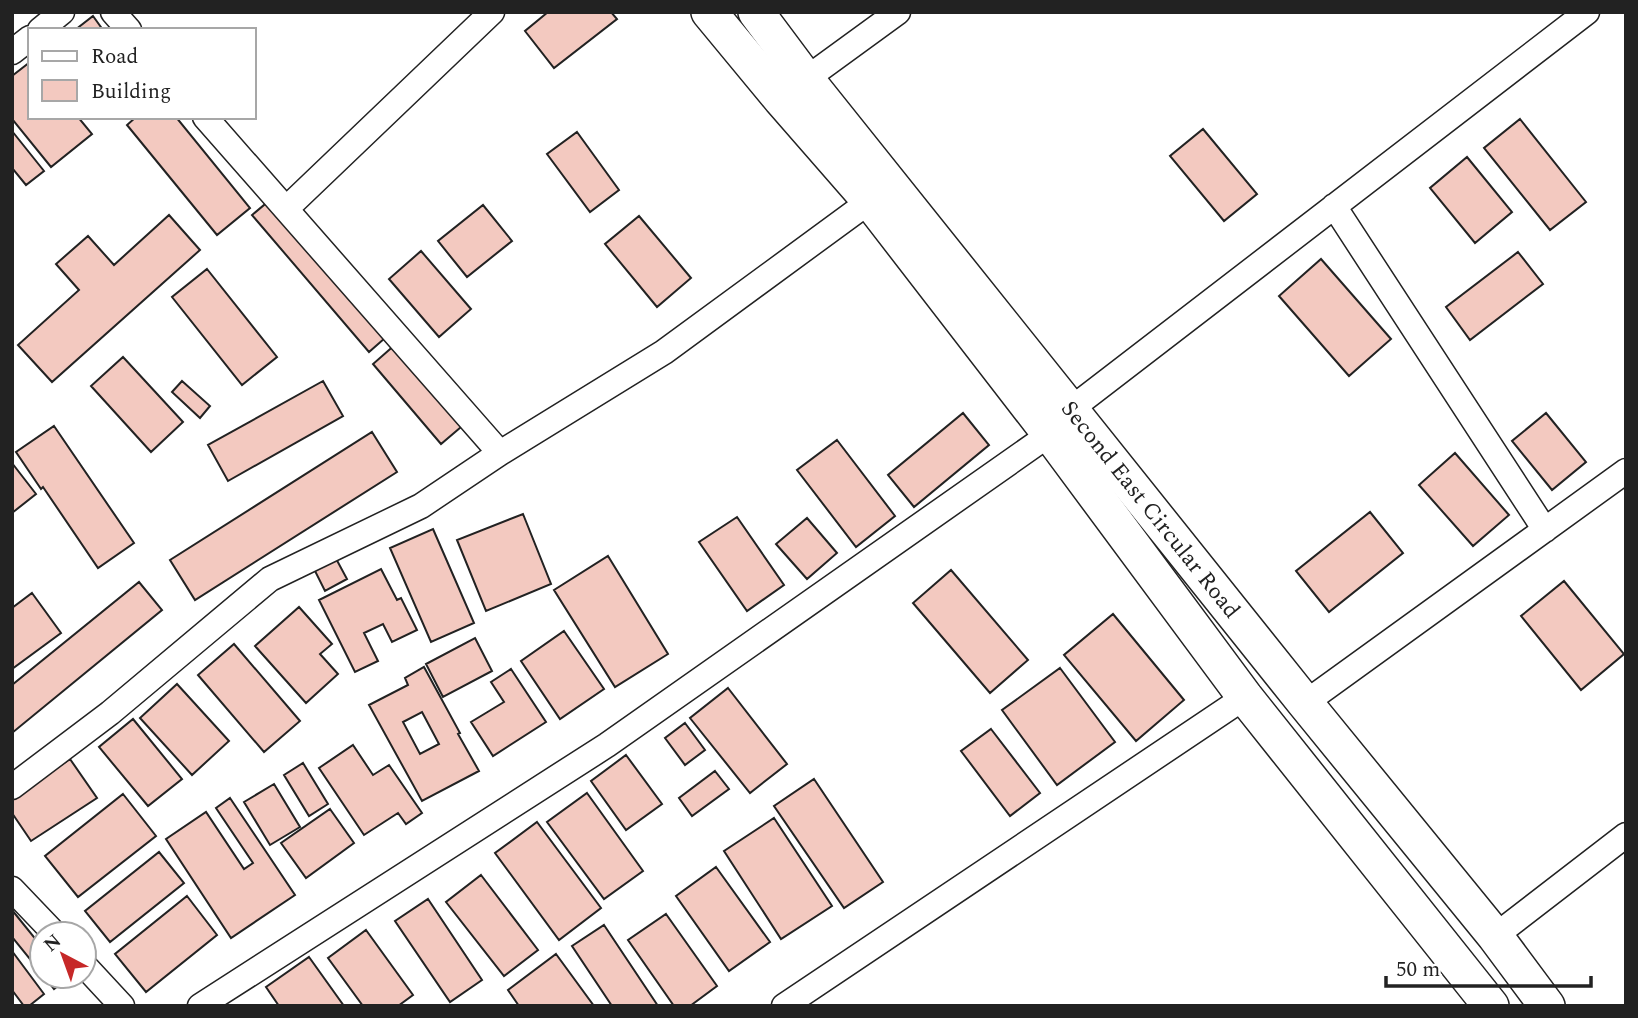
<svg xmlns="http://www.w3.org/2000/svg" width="1638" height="1018" viewBox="0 0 1638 1018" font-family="Spectral,serif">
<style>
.building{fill:#f3c9c0;stroke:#222;stroke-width:2;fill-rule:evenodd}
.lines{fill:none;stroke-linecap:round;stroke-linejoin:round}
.street-casing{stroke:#222;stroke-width:27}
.secondary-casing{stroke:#222;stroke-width:38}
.street{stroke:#fff;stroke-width:24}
.secondary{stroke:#fff;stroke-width:35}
.labels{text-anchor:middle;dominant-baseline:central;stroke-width:5;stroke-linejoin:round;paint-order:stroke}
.street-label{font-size:23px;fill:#222;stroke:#fff}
</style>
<rect width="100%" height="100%" fill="#fff"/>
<path class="building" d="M548 12H611L617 19 554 68 525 31Z
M93 16 103 30H75Z
M30 62V117H78L92 134 51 167 12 119V76Z
M136 117H176L250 208 217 235 127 125Z
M1520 119 1586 202 1550 230 1484 148Z
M1203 129 1257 194 1224 221 1170 156Z
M12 131 44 171 26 185 12 168Z
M577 132 619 190 590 212 547 154Z
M1467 157 1512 212 1475 243 1430 188Z
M276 195 393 331 369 352 252 215Z
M483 205 512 241 467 277 438 241Z
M169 215 200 250 52 382 18 345 79 290 56 264 88 236 114 265Z
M639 216 691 278 657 307 605 244Z
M421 251 471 309 439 337 389 279Z
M1518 252 1543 284 1470 340 1446 307Z
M1321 259 1391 339 1349 376 1279 296Z
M207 269 277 357 242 385 172 297Z
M405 336 474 416 441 444 373 364Z
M123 357 183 422 151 452 91 386Z
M182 381 210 406 200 418 172 392Z
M323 381 343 416 228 481 208 445Z
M963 413 989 445 914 507 888 475Z
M1546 413 1586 462 1552 490 1512 441Z
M54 426 134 543 98 568 43 487 41 489 16 452Z
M372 432 397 472 195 600 170 560Z
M837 440 895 516 856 547 797 470Z
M1455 453 1509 515 1473 546 1419 485Z
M12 463 36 494 12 513Z
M1370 512 1403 553 1329 612 1296 571Z
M523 514 551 584 486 611 457 540Z
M737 517 784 585 747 611 699 542Z
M807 518 837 553 807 579 776 544Z
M433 529 474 623 431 642 390 548Z
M333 553 347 579 325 591 312 565Z
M608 556 668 654 615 687 554 590Z
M381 569 397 600 401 598 417 630 392 642 383 624 364 633 378 661 355 672 319 600Z
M951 570 1028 660 990 693 913 603Z
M1564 581 1624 654 1581 690 1521 616Z
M139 582 162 610 12 733V685Z
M32 593 61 633 12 669V608Z
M299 607 332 644 320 654 338 674 306 703 255 646Z
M1113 614 1184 700 1136 741 1064 655Z
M564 631 604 689 560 719 521 661Z
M475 638 492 671 443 697 426 664Z
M234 644 300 721 264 752 198 675Z
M424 667 460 733 458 734 479 771 422 801 369 705 408 685 405 678ZM422 712 439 744 420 754 403 722Z
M1060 668 1115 742 1057 785 1002 710Z
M511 669 546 722 493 756 471 722 504 702 491 682Z
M177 684 229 741 192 775 140 718Z
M728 688 787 764 750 793 690 718Z
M133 719 182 779 148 806 99 747Z
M685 723 705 750 685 765 665 738Z
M991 729 1040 793 1010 816 961 751Z
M353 745 373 775 389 765 422 813 406 824 398 813 364 835 319 768Z
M626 755 662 804 626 830 591 781Z
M70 759 97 798 31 841 12 813V798Z
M303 763 328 804 309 816 284 775Z
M715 771 729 789 692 816 679 798Z
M814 779 883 882 844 908 774 806Z
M274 784 300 827 270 845 244 802Z
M587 793 643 871 604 899 547 822Z
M123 794 156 836 78 897 45 856Z
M230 798 295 895 231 938 166 839 206 812 244 869 253 863 216 808Z
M330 809 354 843 306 878 281 843Z
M774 818 832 906 781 939 724 851Z
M537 822 601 908 559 940 495 853Z
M159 852 184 883 110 942 85 911Z
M716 867 770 942 729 971 676 896Z
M481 875 538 950 504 976 446 902Z
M187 896 217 935 146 992 115 954Z
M428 899 482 980 450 1002 395 921Z
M12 910 42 947V974L12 937Z
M666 914 717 986 690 1006H674L628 940Z
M604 925 658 1006H612L572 946Z
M366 930 413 995 398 1006H363L328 958Z
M12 951 44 994 29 1006H24L12 990Z
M556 954 594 1006H519L508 990Z
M309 957 344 1006H279L266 987Z
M44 976H66L68 978 54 989Z"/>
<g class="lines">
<g class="street-casing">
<path id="street" d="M113 12 129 30
M40 30 62 12
M12 52 30 38
M806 79 898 12
M205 117 500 453
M1334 206 1545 530
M286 209 492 12
M1071 409 1587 12
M1305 703 1626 471
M12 787 110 713 270 579 421 506 500 453 664 352 870 201
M12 889 55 934
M1495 936 1626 835
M84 965 122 1006
M200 1006 607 745 1050 434
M784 1006 1245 697"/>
</g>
<g class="secondary-casing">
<g id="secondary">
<path d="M709 12 781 99 870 201 1050 434 1245 697 1491 1006"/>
<path id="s1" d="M756 12 806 79 1305 703 1495 936 1547 1006"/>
</g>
</g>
<use href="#street" class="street"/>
<use href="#secondary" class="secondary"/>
</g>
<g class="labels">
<g class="street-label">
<text stroke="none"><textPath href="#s1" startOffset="635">Second East Circular Road</textPath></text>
</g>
</g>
<rect width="1638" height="1018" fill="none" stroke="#222222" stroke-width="28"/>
<rect x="28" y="28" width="228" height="91" fill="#ffffff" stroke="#a7a7a7" stroke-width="2"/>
<rect x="42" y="51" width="35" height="10" fill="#ffffff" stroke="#a7a7a7" stroke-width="2"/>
<text x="91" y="63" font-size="21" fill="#222222">Road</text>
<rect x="42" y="80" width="35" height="21" fill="#f3c9c0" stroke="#a7a7a7" stroke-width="2"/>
<text x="91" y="98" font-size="21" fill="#222222">Building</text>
<g transform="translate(63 955) rotate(319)"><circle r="33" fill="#ffffff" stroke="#a7a7a7" stroke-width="2"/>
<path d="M0-5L12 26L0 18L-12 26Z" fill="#c62828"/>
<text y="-10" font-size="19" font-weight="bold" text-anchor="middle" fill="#222222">N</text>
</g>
<path d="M1386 976v10h205v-10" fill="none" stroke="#222222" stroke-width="3.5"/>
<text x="1396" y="976" font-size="21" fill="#222222" stroke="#ffffff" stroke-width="5" paint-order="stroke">50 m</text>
</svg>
